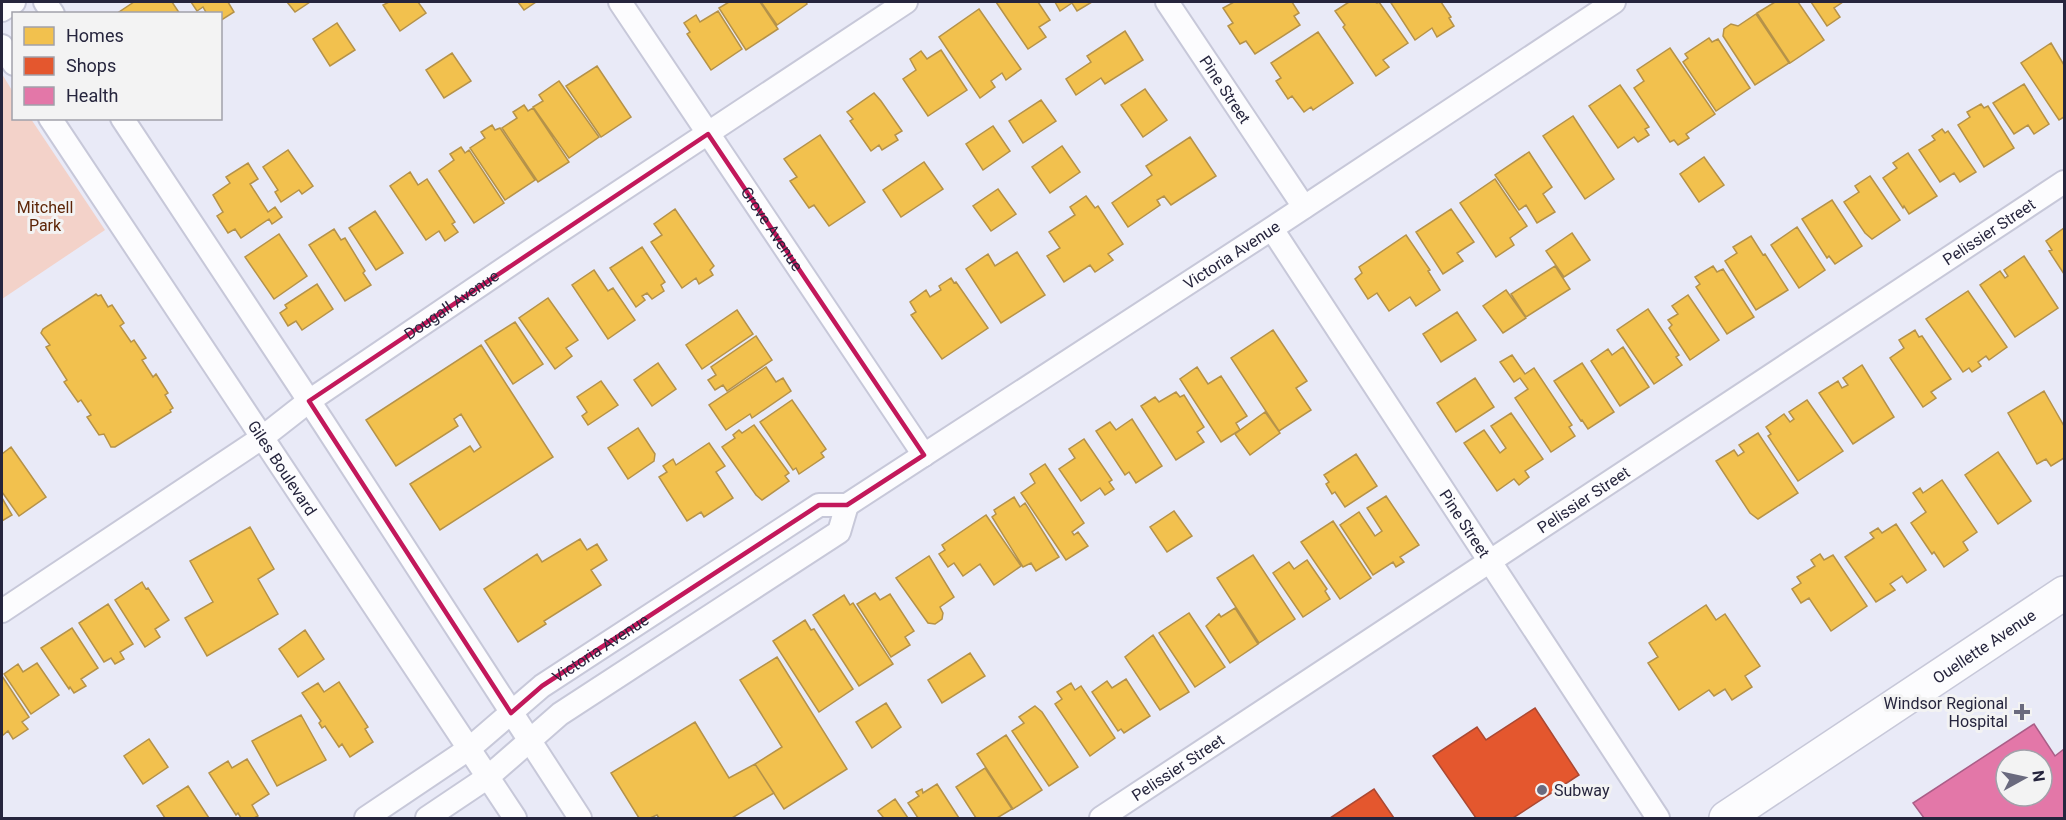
<svg xmlns="http://www.w3.org/2000/svg" width="2066" height="820" viewBox="0 0 2066 820" font-family="Roboto,sans-serif">
<style>
.green{fill:#f3d2c9}
.homes{fill:#f2c14e;stroke:#b59249;stroke-width:1.5}
.shops{fill:#e4572e;stroke:#ab4832;stroke-width:1.5}
.health{fill:#e377a8;stroke:#aa5e88;stroke-width:1.5;fill-rule:evenodd}
.lines{fill:none;stroke-linecap:round;stroke-linejoin:round}
.street-casing{stroke:#c7c8d9;stroke-width:26}
.primary-casing{stroke:#c7c8d9;stroke-width:36}
.street{stroke:#fcfcfe;stroke-width:22}
.primary{stroke:#fcfcfe;stroke-width:33}
.marked{fill:none;stroke:#c2185b;stroke-width:4.5;stroke-linejoin:round}
.poi-dot{fill:#6a6a7e;stroke:#f3f3f3;stroke-width:2}
.labels{text-anchor:middle;dominant-baseline:central;stroke-width:6;stroke-linejoin:round;paint-order:stroke}
.street-label{font-size:16px;fill:#26253d;stroke:#f3f3f3}
.park-label{font-size:16px;fill:#5e2608;stroke:#f3f3f3}
.poi-label{font-size:16px;fill:#26253d;stroke:#f3f3f3;text-anchor:end}
</style>
<rect width="100%" height="100%" fill="#e9eaf7"/>
<path class="green" d="M2 74 13 92 14 118 31 119 105 230 2 299Z"/>
<path class="homes" d="M134 2H172L180 14H116Z
M191 2H228L234 12 220 21V14H207L203 7 197 11Z
M287 2H310L295 12Z
M389 2H418L426 13 400 31 383 5Z
M518 2H536L524 10Z
M729 2H760L778 29 746 50 719 8Z
M761 2H806L807 4 777 25Z
M996 2H1038L1050 20 1039 27 1046 37 1028 49Z
M1055 2H1092L1077 11 1072 3 1060 11Z
M1234 2H1292L1299 13 1294 16 1300 25 1255 54 1246 41 1240 44 1228 26 1233 23 1223 8Z
M1349 2H1375L1377 3 1379 2 1408 43 1383 60 1389 67 1376 76 1343 27 1345 25 1335 11Z
M1394 2H1441L1451 17 1449 18 1454 26 1437 37 1432 28 1415 40 1391 3Z
M1775 2H1798L1824 40 1790 63 1757 13Z
M1811 2H1843L1834 8 1840 17 1827 26Z
M979 9 1021 69 1006 80 1002 73 991 81 995 87 980 98 939 37Z
M718 11 742 49 711 70 687 34 690 32 684 23 696 15 700 22Z
M1756 14 1789 63 1755 85 1723 36 1724 29 1731 24 1738 26Z
M337 23 355 50 330 66 313 39Z
M1125 31 1143 60 1105 84 1101 78 1076 95 1066 79 1091 62 1087 56Z
M1318 32 1353 83 1313 110 1311 107 1304 112 1292 96 1288 99 1276 81 1281 78 1271 63Z
M1709 38 1712 42 1718 39 1750 88 1716 111 1683 62 1688 58 1685 54Z
M2051 43 2064 65V117L2059 120 2021 63Z
M1670 48 1715 114 1686 134 1689 138 1678 145 1674 140 1670 142 1634 88 1644 81 1637 70Z
M941 50 967 90 928 116 903 79 916 70 910 59 921 51 927 59Z
M452 53 471 81 444 98 426 70Z
M597 66 631 117 601 137 566 86Z
M559 81 599 137 569 158 533 107 543 101 539 95Z
M2024 84 2049 124 2034 134 2028 125 2014 134 1993 103Z
M1620 85 1649 127 1645 129 1649 135 1638 142 1634 137 1618 148 1589 106Z
M1145 89 1167 120 1143 137 1121 105Z
M874 93 881 101 902 131 895 135 898 140 882 150 879 145 871 151 850 121 853 119 847 112Z
M1041 100 1056 121 1023 143 1009 121Z
M1981 104 1984 108 1988 106 2014 148 1984 167 1958 125 1970 117 1967 112Z
M524 105 528 111 533 108 569 162 538 182 502 128 517 118 513 112Z
M1573 116 1614 179 1585 199 1543 136Z
M492 125 495 130 500 128 535 180 505 200 470 148 485 138 481 132Z
M993 126 1010 151 983 170 966 144Z
M1942 129 1945 133 1948 131 1976 172 1960 182 1954 173 1940 182 1919 150 1935 140 1932 136Z
M820 135 865 202 829 226 814 205 809 208 790 181 797 177 784 159Z
M1190 137 1216 176 1171 205 1164 196 1157 200 1160 205 1128 227 1112 203 1152 175 1146 166Z
M1062 146 1080 172 1050 193 1032 167Z
M461 147 465 153 469 150 504 203 474 223 439 171 454 160 450 154Z
M288 150 313 186 302 194 299 190 281 202 275 192 278 190 263 167Z
M1529 152 1552 187 1543 194 1555 212 1537 223 1526 205 1519 210 1495 175Z
M1908 153 1937 196 1909 214 1904 206 1903 208 1883 178 1897 168 1893 163Z
M1704 157 1724 185 1699 202 1680 174Z
M924 162 943 189 901 217 883 190Z
M248 163 258 179 250 184 268 212 275 207 282 217 272 224 269 219 241 238 235 229 228 233 217 216 223 212 213 195 230 183 226 177Z
M410 172 418 185 427 179 455 222 452 224 458 232 445 241 439 231 426 240 390 186Z
M1870 176 1900 220 1872 239 1865 233 1844 202 1859 192 1855 186Z
M1495 179 1527 226 1510 238 1514 245 1496 257 1460 203Z
M998 189 1016 214 991 231 973 206Z
M1086 196 1095 208 1098 206 1123 244 1108 254 1113 260 1095 272 1090 265 1064 282 1047 256 1060 248 1049 232 1075 215 1070 207Z
M1832 200 1862 246 1835 264 1829 256 1827 258 1802 219Z
M675 209 714 266 710 270 713 275 699 284 696 278 682 288 651 242 662 235 654 224Z
M1451 209 1474 242 1457 253 1463 261 1443 274 1416 232Z
M375 211 403 253 376 270 349 228Z
M1797 227 1825 270 1799 288 1771 245Z
M2064 228V274L2049 251 2052 250 2046 241Z
M334 229 341 240 345 238 365 271 363 273 371 285 345 301 309 245Z
M1572 233 1590 260 1564 277 1546 251Z
M279 234 307 276 274 299 245 257Z
M1406 235 1430 270 1428 271 1440 290 1416 306 1410 297 1389 311 1377 293 1368 299 1355 279 1362 273 1359 267Z
M1751 236 1763 255 1765 254 1788 290 1756 310 1725 261 1737 253 1733 247Z
M642 247 665 282 661 285 664 291 652 299 647 293 642 296 645 300 636 307 610 268Z
M1017 252 1045 295 1001 323 966 269 988 254 995 266Z
M2024 256 2058 308 2015 337 1980 285 2000 271 2005 278 2008 276 2004 270Z
M1555 266 1570 289 1526 317 1511 294Z
M1713 266 1717 272 1723 269 1754 317 1727 334 1696 287 1700 284 1695 277Z
M594 270 608 291 613 288 635 320 608 339 572 285Z
M951 278 954 283 956 282 988 328 942 359 911 315 916 312 910 302 926 290 930 297 941 290 939 286Z
M317 284 333 309 302 330 296 321 288 326 280 313 287 308 285 305Z
M1506 290 1526 318 1503 333 1483 306Z
M1968 291 2007 347 1989 360 1986 356 1978 362 1981 366 1972 372 1969 368 1963 372 1926 319Z
M96 294 98 296 101 295 108 307 112 305 124 323 120 326 131 342 134 340 146 358 142 360 153 377 156 374 168 393 165 395 173 408 170 410 171 412 115 447H111L104 434 99 435 87 417 91 415 81 400 78 402 64 382 67 380 46 347 50 345 41 333 43 329Z
M1688 295 1719 340 1690 360 1669 328 1672 325 1668 320 1678 314 1672 306Z
M548 298 578 340 566 348 572 356 555 369 519 318Z
M1648 309 1679 355 1676 357 1682 365 1654 384 1617 330Z
M737 310 753 334 702 369 686 345Z
M1457 312 1476 340 1441 362 1423 334Z
M515 322 543 364 513 384 485 341Z
M1273 330 1307 381 1296 388 1311 410 1279 431 1231 358Z
M1915 330 1919 337 1922 336 1951 379 1931 392 1936 398 1923 407 1890 358 1904 348 1899 340Z
M756 336 772 360 727 391 723 385 715 390 708 380 716 375 711 367Z
M481 345 553 457 440 530 410 484 470 446 474 452 481 447 461 414 454 419 458 426 396 466 366 420Z
M1623 347 1649 387 1620 406 1591 361 1608 349 1612 355Z
M1512 355 1525 374 1534 368 1572 425 1569 427 1575 436 1551 452 1515 398 1528 389 1520 378 1514 382 1500 362Z
M658 363 676 389 652 406 634 380Z
M1582 363 1614 412 1588 429 1582 420 1581 421 1554 381Z
M1862 365 1894 417 1853 444 1819 393 1838 381 1842 388 1848 385 1843 378Z
M766 367 776 382 783 378 791 391 752 418 750 414 726 430 709 405Z
M1197 367 1208 384 1221 376 1247 416 1236 423 1240 430 1221 442 1180 379Z
M1475 378 1494 407 1456 432 1437 403Z
M601 381 618 405 588 425 582 416 587 412 577 397Z
M2044 391 2064 426V458L2051 466 2046 459 2037 464 2008 413Z
M1176 392 1180 397 1184 395 1204 427 1197 432 1204 442 1176 460 1141 406 1155 397 1159 402Z
M792 400 826 449 821 453 824 457 799 474 796 468 793 470 760 422Z
M1807 400 1843 451 1798 481 1768 436 1771 434 1766 427 1784 414 1790 422 1794 419 1789 412Z
M1265 412 1280 433 1250 455 1235 434Z
M1511 413 1543 459 1525 471 1529 477 1519 485 1514 479 1497 491 1464 443 1484 430 1500 453 1506 448 1491 426Z
M1132 419 1162 466 1136 483 1129 472 1125 475 1096 431 1110 422 1116 430Z
M754 425 789 473 785 476 789 481 762 500 756 495 722 447 735 438 733 435 739 430 742 433Z
M638 428 655 454 654 461 628 479 608 448Z
M1758 433 1798 493 1758 519 1750 513 1716 461 1734 450 1738 456 1744 452 1739 445Z
M1084 439 1112 480 1109 482 1114 489 1105 495 1100 488 1081 501 1059 469 1075 458 1069 449Z
M709 443 725 466 716 472 733 498 704 517 701 512 687 521 659 477 667 472 663 466 673 459 676 465Z
M11 447 46 497 19 516 2 492V454Z
M1998 452 2031 501 1998 524 1965 475Z
M1356 454 1377 486 1345 507 1335 492 1332 494 1326 484 1329 482 1324 475Z
M1045 464 1084 523 1072 532 1074 535 1078 532 1088 546 1066 560 1021 493 1035 483 1030 474Z
M1942 480 1977 532 1963 542 1968 550 1944 567 1934 552 1932 554 1911 523 1926 512 1913 493 1920 488 1923 493Z
M1386 496 1419 545 1400 557 1404 562 1396 567 1393 562 1373 575 1340 525 1359 512 1375 536 1382 531 1367 508Z
M1014 497 1020 507 1025 503 1059 557 1036 571 1031 563 1023 567 992 517 996 514 994 510Z
M2 498 12 515 2 521Z
M1174 511 1192 536 1167 552 1150 527Z
M986 515 1021 566 994 585 980 564 963 576 954 563 948 567 939 554 945 550 942 545Z
M1333 521 1371 578 1340 599 1301 542Z
M1896 524 1926 570 1907 583 1902 576 1890 584 1895 590 1876 602 1845 557 1874 538 1870 533 1878 528 1882 533Z
M250 527 274 569 258 579 278 614 207 656 185 618 213 602 190 561Z
M580 539 587 550 597 544 607 560 591 570 601 585 544 621 546 624 518 642 484 589 537 554 542 562Z
M1820 554 1824 560 1833 555 1867 606 1831 631 1809 598 1801 603 1792 589 1801 583 1797 577 1815 566 1811 560Z
M1253 555 1295 619 1259 643 1217 578Z
M929 556 954 597 940 607 943 613 942 619 935 624 928 623 896 578Z
M1307 560 1327 589 1325 591 1330 599 1303 617 1273 573 1289 562 1294 569Z
M142 582 146 589 148 588 169 620 155 629 160 637 145 647 115 600Z
M875 593 880 600 890 594 914 631 905 637 910 645 891 657 857 604Z
M844 595 850 605 853 603 893 664 859 686 813 615Z
M108 604 133 644 120 652 124 659 115 664 111 658 104 662 79 623Z
M1706 605 1716 620 1725 614 1760 666 1745 676 1752 687 1732 700 1725 689 1714 696 1709 690 1679 710 1648 663 1658 657 1649 643Z
M1235 608 1258 644 1230 663 1206 626 1219 614 1221 617Z
M1189 613 1225 667 1195 687 1159 633Z
M805 620 811 630 814 629 853 689 819 712 773 641Z
M72 628 98 668 81 679 86 686 74 693 70 687 69 689 41 648Z
M305 630 324 659 298 677 279 649Z
M1153 635 1189 692 1160 710 1125 657Z
M970 653 985 676 942 703 928 680Z
M777 657 847 769 784 809 755 764 782 747 740 680Z
M37 663 59 695 31 714 4 674 18 664 23 672Z
M2 676 29 717 22 722 28 729 13 739 8 731 2 736Z
M1126 679 1150 716 1124 733 1121 729 1118 731 1092 692 1107 681 1112 688Z
M339 682 368 727 365 729 373 742 350 757 342 744 339 747 325 726 322 728 319 723 321 721 302 693 318 683 324 692Z
M1071 683 1075 690 1081 686 1115 738 1090 756 1055 704 1062 699 1057 692Z
M886 703 901 727 872 748 856 722Z
M1035 706 1042 712 1078 767 1049 786 1012 731 1024 723 1019 717Z
M301 715 326 760 277 786 252 741Z
M695 722 729 778 755 764 774 793 732 818H659L657 815 650 818H639L611 773Z
M1006 735 1042 790 1013 809 977 754Z
M149 739 168 767 143 784 124 756Z
M247 759 269 794 252 805 258 816 254 818H241L238 813 236 815 209 773 228 761 232 768Z
M985 768 1012 809 997 818H976L956 787Z
M937 784 959 818H918L908 803 919 796 916 792 922 789 923 793Z
M188 786 209 818H165L157 806Z
M895 799 908 818H881L883 817 878 811Z"/>
<path class="shops" d="M1535 708 1579 775 1513 818H1476L1433 756 1477 727 1486 740Z
M1374 789 1394 818H1330Z"/>
<path class="health" d="M2034 724 2055 756 2064 749V818H1924L1913 803ZM2006 760H2042V796H2006Z"/>
<g class="lines">
<g class="street-casing">
<g id="street">
<path d="M45 2 53 14"/>
<path id="s1" d="M620 2 924 455"/>
<path id="s2" d="M1167 2 1304 207"/>
<path d="M2 10 14 2"/>
<path d="M2 46 14 64"/>
<path id="s3" d="M50 118 515 818"/>
<path d="M122 118 323 422 580 818"/>
<path id="s4" d="M1272 229 1658 818"/>
<path id="s5" d="M2 611 263 437 309 401 539 245 906 2"/>
<path id="s6" d="M366 818 470 748 542 686 819 505H847L1265 233 1614 2"/>
<path d="M427 818 488 777 560 714 839 532 847 505"/>
<path id="s7" d="M1101 818 2064 182"/>
</g>
</g>
<g class="primary-casing">
<g id="primary">
<path id="s8" d="M1726 818 2064 593"/>
</g>
</g>
<use href="#street" class="street"/>
<use href="#primary" class="primary"/>
</g>
<path class="marked" d="M708 134 924 455 847 505H819L542 686 511 713 309 401Z"/>
<g class="poi-dot">
<path d="M2019 703h6v6h6v6h-6v6h-6v-6h-6v-6h6z"/>
<circle cx="1542" cy="790" r="6"/>
</g>
<g class="labels">
<g class="street-label">
<text stroke="none"><textPath href="#s2" startOffset="105">Pine Street</textPath></text>
<text stroke="none"><textPath href="#s1" startOffset="273">Grove Avenue</textPath></text>
<text stroke="none"><textPath href="#s7" startOffset="1064">Pelissier Street</textPath></text>
<text stroke="none"><textPath href="#s6" startOffset="1038">Victoria Avenue</textPath></text>
<text stroke="none"><textPath href="#s5" startOffset="544">Dougall Avenue</textPath></text>
<text stroke="none"><textPath href="#s3" startOffset="420">Giles Boulevard</textPath></text>
<text stroke="none"><textPath href="#s7" startOffset="578">Pelissier Street</textPath></text>
<text stroke="none"><textPath href="#s4" startOffset="352">Pine Street</textPath></text>
<text stroke="none"><textPath href="#s8" startOffset="310">Ouellette Avenue</textPath></text>
<text stroke="none"><textPath href="#s6" startOffset="290">Victoria Avenue</textPath></text>
<text stroke="none"><textPath href="#s7" startOffset="92">Pelissier Street</textPath></text>
</g>
<g class="park-label">
<text x="45" y="207">Mitchell<tspan x="45" dy="18">Park</tspan></text>
</g>
<g class="poi-label">
<text x="2008" y="703">Windsor Regional<tspan x="2008" dy="18">Hospital</tspan></text>
<text x="1554" y="790" text-anchor="start">Subway</text>
</g>
</g>
<rect width="2066" height="820" fill="none" stroke="#26253d" stroke-width="6"/>
<rect x="12" y="12" width="210" height="108" fill="#f3f3f3" stroke="#a1a1aa" stroke-width="1.5"/>
<rect x="24" y="27" width="30" height="18" fill="#f2c14e" stroke="#a1a1aa" stroke-width="1.5"/>
<text x="66" y="42" font-size="18" fill="#26253d">Homes</text>
<rect x="24" y="57" width="30" height="18" fill="#e4572e" stroke="#a1a1aa" stroke-width="1.5"/>
<text x="66" y="72" font-size="18" fill="#26253d">Shops</text>
<rect x="24" y="87" width="30" height="18" fill="#e377a8" stroke="#a1a1aa" stroke-width="1.5"/>
<text x="66" y="102" font-size="18" fill="#26253d">Health</text>
<g transform="translate(2024 778) rotate(82)"><circle r="28" fill="#f3f3f3" stroke="#a1a1aa" stroke-width="1.5"/>
<path d="M0-4.5L10 22L0 15L-10 22Z" fill="#6a6a7e"/>
<text y="-9" font-size="16" font-weight="bold" text-anchor="middle" fill="#26253d">N</text>
</g>
</svg>
